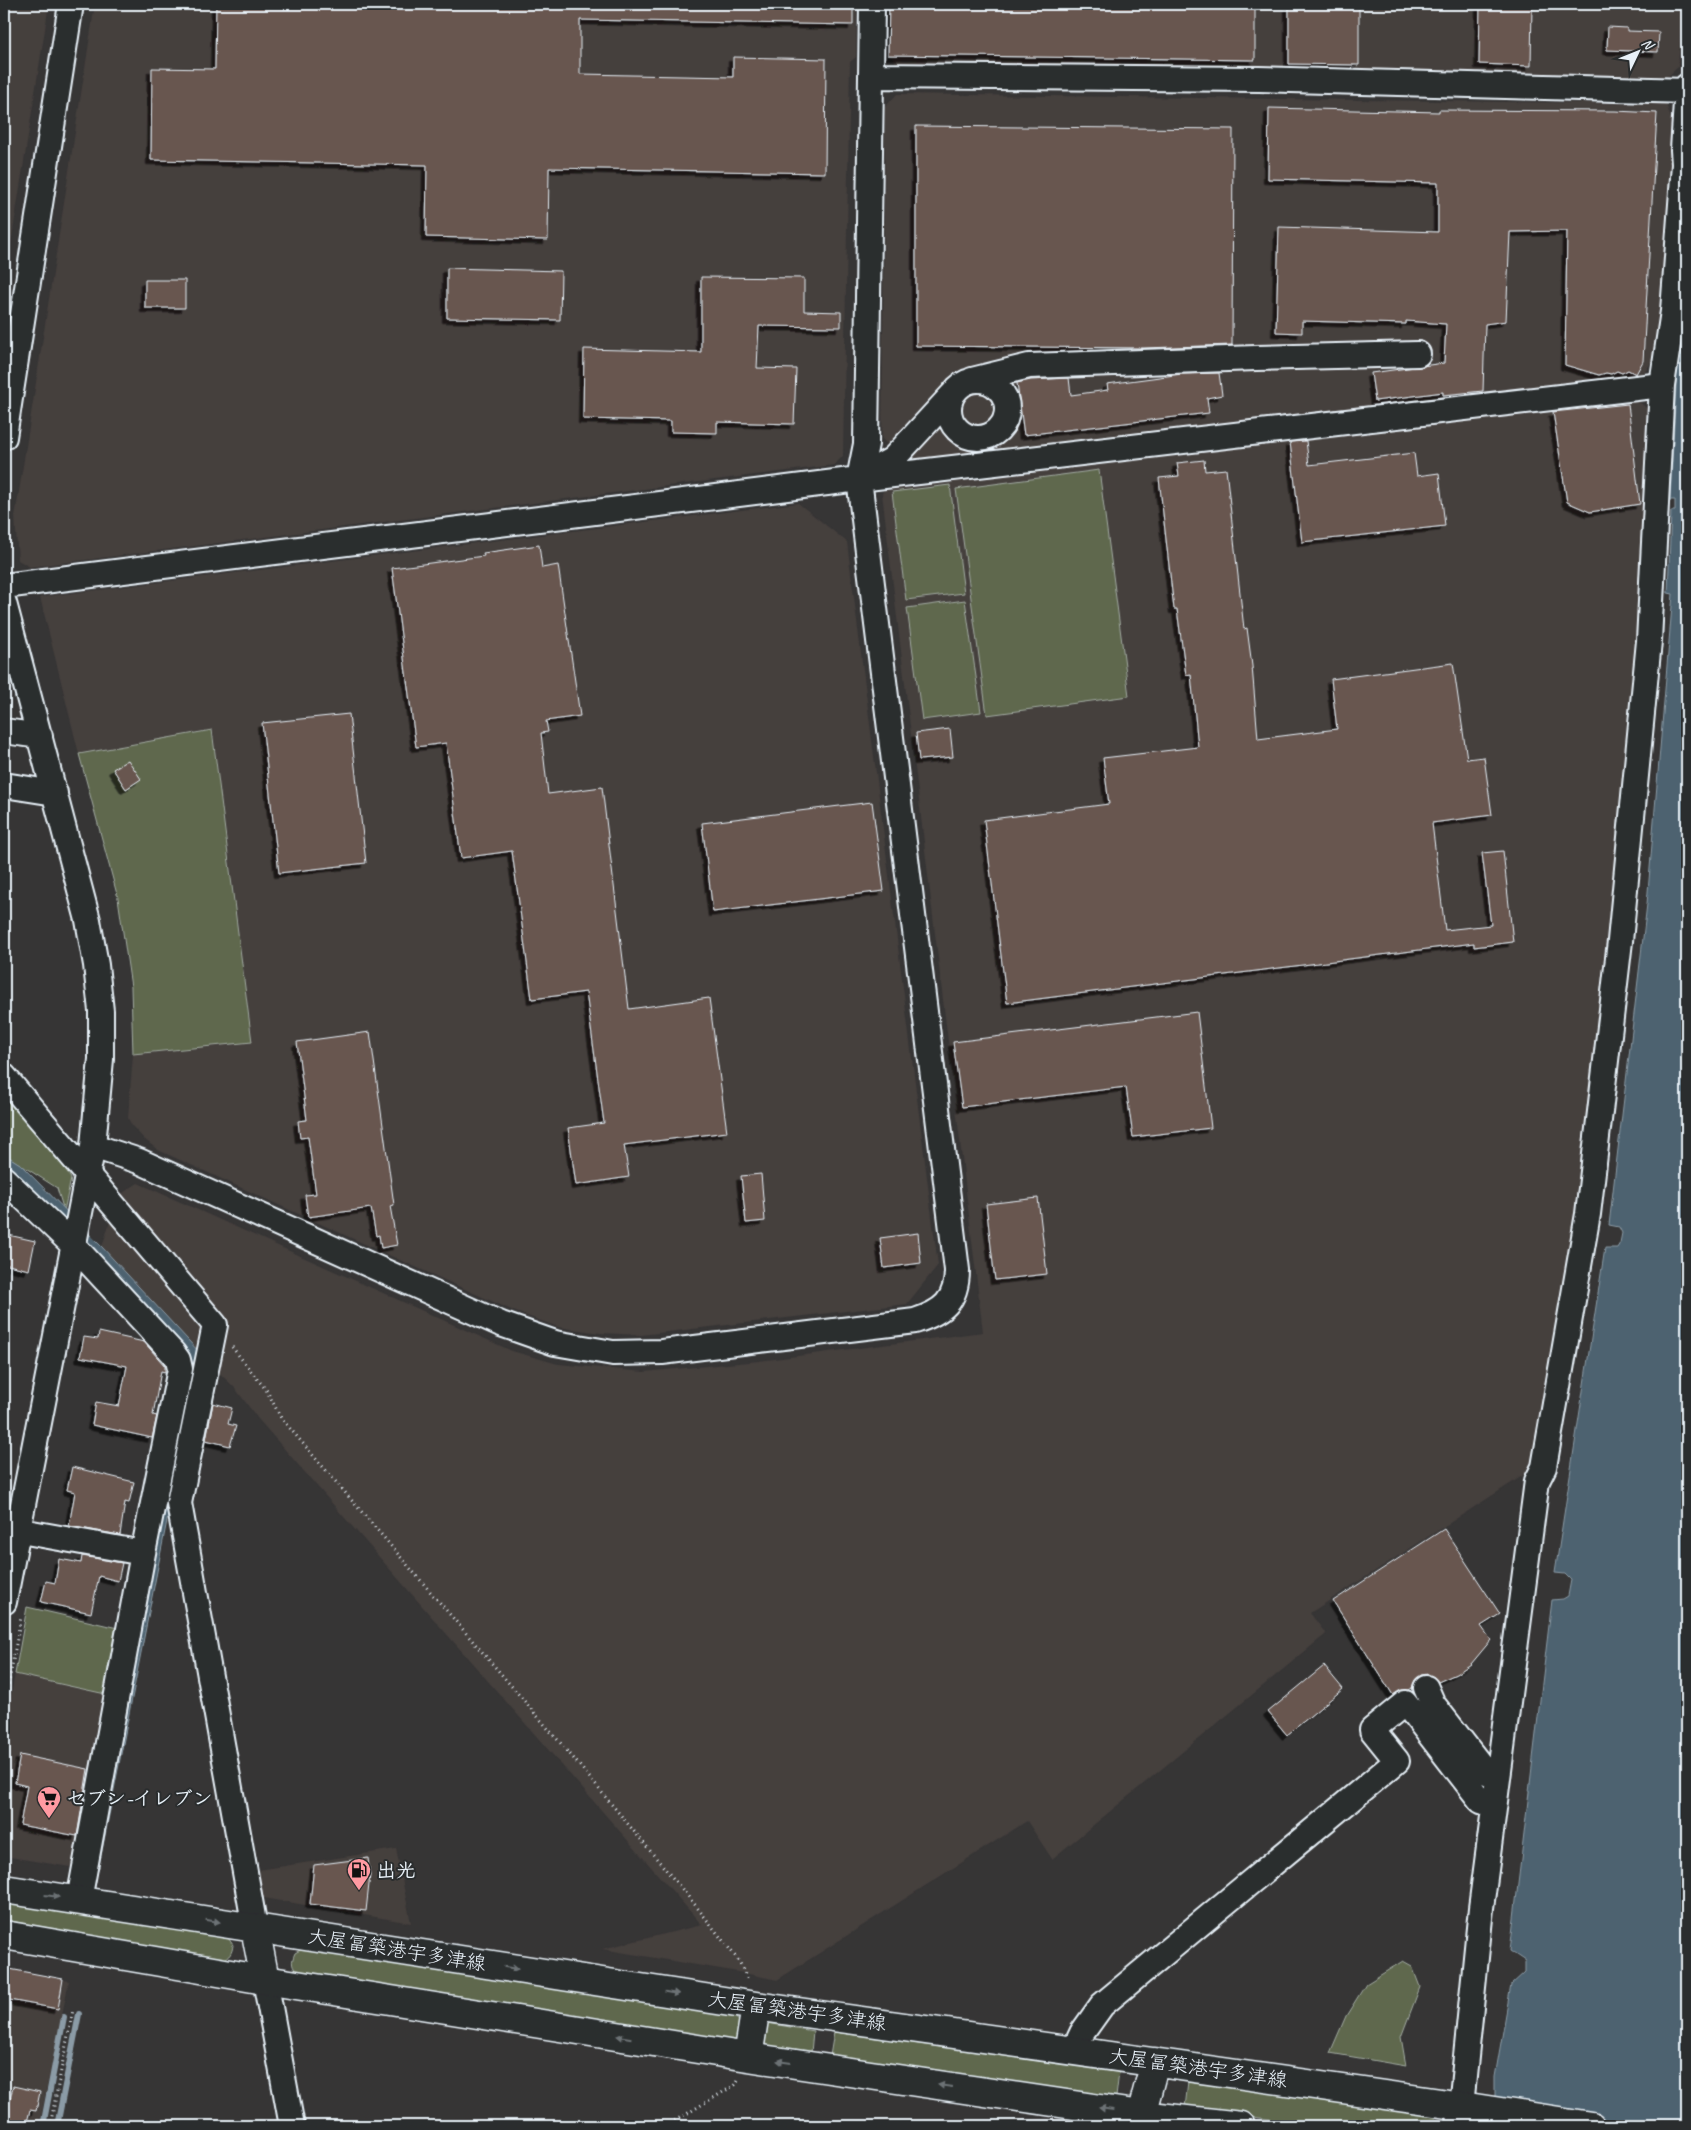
<svg xmlns="http://www.w3.org/2000/svg" width="1691" height="2130" viewBox="0 0 1691 2130" font-family="Caveat,'Klee One',sans-serif">
<style>
.built{fill:#453f3d}
.green{fill:#5e674e;stroke:#a3aca3}
.water{fill:#4d6270;stroke:#8b9ba6}
.lines{fill:none;stroke-linecap:round;stroke-linejoin:round}
.stream{stroke:#8b9ba6;stroke-width:6}
.building{fill:#675650;stroke:#e8f1f8;filter:url(#shadow)}
.minor-casing{stroke:#e8f1f8;stroke-width:28}
.major-casing{stroke:#e8f1f8;stroke-width:31}
.path{stroke:#e8f1f8;stroke-width:3;stroke-dasharray:1 4;stroke-linecap:butt}
.minor{stroke:#2a2d2e;stroke-width:24}
.major{stroke:#2a2d2e;stroke-width:28}
.oneway{fill:#6c7275}
.labels{text-anchor:middle;dominant-baseline:central;stroke-width:4;stroke-linejoin:round;paint-order:stroke}
.poi-label{font-size:20px;font-weight:bold;fill:#e8f1f8;stroke:#2a2d2e;text-anchor:start}
.street-label{font-size:20px;fill:#e8f1f8;stroke:#2a2d2e}
</style>
<defs>
<filter id="shadow"><feDropShadow dx="-4.5" dy="4.5" stdDeviation="0" flood-color="#0009"/></filter>
</defs>
<rect width="100%" height="100%" fill="#363535"/>
<filter id="ink" filterUnits="userSpaceOnUse"><feTurbulence type="fractalNoise" baseFrequency=".02" numOctaves="2"/><feDisplacementMap in="SourceGraphic" scale="10" xChannelSelector="R" yChannelSelector="G"/><feConvolveMatrix kernelMatrix="1 2 1 2 8 2 1 2 1" color-interpolation-filters="sRGB"/></filter>
<g filter="url(#ink)">
<path class="built" d="M4 4H49L4 288Z
M95 4H857L856 57 850 62 843 456 834 465 30 567 18 560 15 517Z
M888 4H1683L1678 67 1665 79 898 65 887 51Z
M897 94 1666 104 1673 124 1660 348 1645 372 1624 379 909 465 882 439 885 107Z
M1635 398 1653 414 1634 685 1608 960 1570 1248 1538 1466 1310 1613 1326 1634 1052 1859 1027 1821 777 1980 744 1973 602 1949 702 1925 258 1419 235 1388 214 1368 102 1247 118 1196 138 1183 512 1351 558 1364 644 1372 759 1361 983 1332 882 493 888 487Z
M798 503 847 542 938 1265 907 1304 641 1335 601 1333 558 1327 516 1312 402 1261 158 1150 144 1139 132 1126 128 1118 133 1054 252 1042 212 730 79 754 40 597Z
M15 1674 110 1695 76 1868 4 1856V1732Z
M396 1849 411 1923 258 1897 254 1876 258 1870Z
M4 1967 69 1981 39 2126H4Z"/>
<path class="green" d="M1099 470 1129 696 987 715 956 489Z
M950 485 964 593 906 600 892 492Z
M965 600 981 712 922 720 907 608Z
M212 730 252 1042 133 1054 131 987 118 898 79 754Z
M4 1093 63 1162 71 1179 64 1211 57 1188 4 1154Z
M27 1607 122 1629 110 1695 15 1674Z
M4 1901 226 1935 233 1945C232 1953 230 1957 222 1960L5 1920Z
M304 1948 735 2017 742 2025 737 2039 732 2042 299 1973C291 1967 291 1962 295 1953Z
M1403 1961 1412 1966 1420 1987 1401 2037 1406 2066 1330 2053 1346 2016 1366 1984Z
M767 2023 813 2031 811 2053 763 2046Z
M834 2032 1119 2072 1116 2097 830 2056Z
M1188 2082 1437 2115 1435 2126H1321L1185 2108Z"/>
<path class="water" d="M1687 243V2126H1495V2077L1511 1985 1525 1972V1961L1510 1951 1552 1600 1563 1599 1568 1596 1571 1580 1565 1574 1555 1573 1605 1248H1617L1620 1243 1622 1233 1619 1227 1609 1225 1647 904 1673 594 1668 593 1671 511H1675V500H1670L1680 312Z
M4 1154 20 1164 102 1247 200 1353 98 1871 91 1870 189 1371 4 1169Z"/>
<g class="lines">
<path class="stream" d="M43 2126 64 2017
M57 2126 79 2014"/>
</g>
<path class="building" d="M216 4H853V25L580 20V74L733 77V57L826 59 825 173 549 168 548 240 426 237 427 165 151 160 152 68 215 69Z
M889 4H1255V60L888 55Z
M1289 4H1359V65L1289 64Z
M1480 4H1532L1531 66 1479 64Z
M1608 27 1627 28V31L1659 32 1658 52 1607 50Z
M1269 108 1439 112V110L1615 111 1657 113 1643 361 1636 374 1628 370 1622 373 1617 371 1611 374 1606 373 1599 375 1565 365 1567 231 1510 232 1506 321 1485 324 1483 391 1443 395V392L1375 401 1371 373 1444 363 1446 324 1406 321V324L1302 321V333L1276 332 1279 227 1438 232V183L1268 179Z
M916 126 1233 129 1232 345 1144 348 916 346Z
M447 268 561 271 560 320 447 318Z
M701 277 804 278V311L841 312V327L759 326 757 368 796 369 794 424 717 422V433L671 432V421L583 419 584 349 701 352Z
M145 280H185V308H145Z
M1219 373 1222 395 1207 398 1209 413 1024 435 1017 383 1031 380 1069 378 1071 395 1108 390 1107 384 1182 374Z
M1628 404 1640 504 1590 512 1567 502 1553 412Z
M1306 441 1309 465 1414 453 1417 476 1439 473 1445 526 1302 542 1290 442Z
M1204 460 1205 471 1226 469 1244 629 1247 628 1252 666 1258 739 1337 729 1331 679 1453 663 1467 759 1484 757 1492 815 1432 823 1445 930 1491 925 1482 853 1503 851 1513 942 1474 947V943L1007 1003 984 820 1109 804 1103 758 1198 747 1191 674 1186 675 1177 609H1174L1159 478 1179 476 1177 463Z
M539 545 542 568 558 565 580 716 546 721 548 732 541 733 548 794 602 787 629 1009 709 998 727 1132 624 1145 629 1177 576 1185 568 1128 604 1123 586 992 532 999 512 851 461 858 446 743 416 747 392 568 484 556 483 553Z
M349 714 366 863 279 873 262 723Z
M950 729 953 757 919 760 916 733Z
M128 760 141 779 126 789 113 769Z
M872 802 884 891 713 912 702 823Z
M1197 1012 1211 1128 1133 1137 1126 1087 962 1107 953 1042Z
M370 1032 394 1205 390 1206 397 1245 381 1248 379 1235 376 1236 371 1208 308 1217 305 1195 316 1194 308 1137 300 1138 298 1121 307 1120 297 1042Z
M761 1174 765 1221 746 1223 741 1176Z
M1038 1198 1047 1274 995 1280 986 1204Z
M918 1233 921 1263 884 1268 880 1238Z
M4 1234 35 1241 29 1270 4 1264Z
M99 1332 144 1342 165 1366V1372L161 1371 153 1415 157 1416 152 1438 92 1425 96 1402 119 1406 127 1366 80 1357 84 1337 98 1339Z
M213 1403 232 1408 228 1424 236 1426 230 1446 206 1440Z
M72 1467 134 1482 129 1503 125 1502 120 1535 69 1526 75 1492 67 1490Z
M1444 1529 1500 1614 1481 1626 1491 1640 1471 1664 1456 1674 1438 1682 1434 1677 1428 1674 1421 1675 1415 1680 1412 1688 1409 1690H1402L1393 1695 1333 1601Z
M82 1556 122 1563 118 1581 99 1576 91 1613 41 1602 46 1581 55 1583 59 1559 81 1563Z
M1324 1666 1343 1689 1287 1735 1268 1712Z
M20 1755 88 1769 77 1836 20 1825 27 1786 15 1783Z
M368 1858 370 1875 366 1911 310 1904 314 1865Z
M4 1968 63 1979 58 2009 4 1999Z
M13 2086 40 2092 36 2111 30 2110 27 2122 6 2118Z"/>
<g class="lines">
<g class="minor-casing">
<path id="minor" d="M871 76 1259 79 1687 91
M972 380 1029 366 1256 358 1418 354
M949 409a29 29 0 1 1 58 0a29 29 0 1 1-58 0Z
M4 437 71 4
M866 474 893 459 952 395
M4 586 859 479 1662 385
M4 603 88 920 96 965 101 1011V1059L93 1146 4 1602
M4 731 40 736
M4 785 55 793
M4 1076 215 1325 179 1503 255 1928
M93 1146 139 1161 501 1324 555 1343 613 1353 662 1352 915 1321C943 1312 957 1301 957 1270L859 479 866 444 872 4
M4 1179 73 1245 173 1353 178 1360 180 1369 143 1553 79 1900
M4 1528 143 1553
M1426 1688 1433 1704 1485 1771 1498 1777
M265 1980 292 2126
M1074 2050 1082 2033 1102 2005 1397 1761 1372 1730 1405 1703 1481 1801 1494 1805
M1459 2126 1481 1908 1537 1481 1544 1467 1588 1214 1620 941 1649 641 1662 385 1673 311 1684 164 1683 150 1687 86"/>
</g>
<g class="major-casing">
<path id="major" d="M4 1889 756 2006 1462 2106 1591 2126
M255 1928 265 1980
M4 1935 265 1980 748 2057 1141 2115 1241 2126
M748 2057 756 2006
M1141 2115 1155 2062"/>
</g>
<path class="path" d="M232 1347 267 1391 281 1418 569 1753 696 1906 739 1961 748 1980
M4 1709 21 1617
M50 2126 73 2010
M666 2126 735 2085 738 2080"/>
<use href="#minor" class="minor"/>
<use href="#major" class="major"/>
</g>
<defs><path id="oneway-solid" d="M-6-.8H1V-3.2L6.5 0L1 3.2V.8H-6Z" transform="scale(1.25)"/></defs>
<g class="oneway">
<use href="#oneway-solid" transform="translate(52 1896) rotate(8)"/>
<use href="#oneway-solid" transform="translate(213 1921) rotate(9)"/>
<use href="#oneway-solid" transform="translate(511 1968) rotate(9)"/>
<use href="#oneway-solid" transform="translate(672 1993) rotate(9)"/>
<use href="#oneway-solid" transform="translate(624 2037) rotate(-171)"/>
<use href="#oneway-solid" transform="translate(784 2062) rotate(-172)"/>
<use href="#oneway-solid" transform="translate(945 2086) rotate(-172)"/>
<use href="#oneway-solid" transform="translate(1106 2109) rotate(-172)"/>
</g>
</g>
<defs>
<g id="supermarket-pin" transform="scale(1.25)"><path d="M0 17L-7.5 6A9.5 9.5 0 1 1 7.5 6Z" fill="#ff9aa2" stroke="#2a2d2e"/><path d="M-6-5.5h2.5l.6 2H6L4.5 2H-2.5L-4.4-4H-6ZM-1.5 3.2a1.3 1.3 0 1 0 .1 0ZM3 3.2a1.3 1.3 0 1 0 .1 0Z" fill="#111"/></g>
<g id="fuel-pin" transform="scale(1.25)"><path d="M0 17L-7.5 6A9.5 9.5 0 1 1 7.5 6Z" fill="#ff9aa2" stroke="#2a2d2e"/><path d="M-5.5-6h7V0h2V4h1.3V-2.5L3-4.5l.8-.8L6-3V5H2.5V1h-1V6h-7ZM-4.2-4.7v3.2H.2V-4.7Z" fill="#111"/></g>
</defs>
<g fill-rule="evenodd">
<use href="#supermarket-pin" x="49" y="1798"/>
<use href="#fuel-pin" x="359" y="1870"/>
</g>
<g class="labels">
<g class="poi-label">
<text x="66" y="1798">セブン-イレブン</text>
<text x="376" y="1870">出光</text>
</g>
<g class="street-label">
<text transform="translate(397 1950) rotate(9)">大屋冨築港宇多津線</text>
<text transform="translate(797 2011) rotate(8)">大屋冨築港宇多津線</text>
<text transform="translate(1198 2068) rotate(8)">大屋冨築港宇多津線</text>
</g>
</g>
<rect width="1691" height="2130" fill="none" stroke="#2a2d2e" stroke-width="20"/>
<rect x="10" y="10" width="1671" height="2110" fill="none" stroke="#e8f1f8" stroke-width="2" filter="url(#ink)"/>
<g transform="translate(1638 52) rotate(47)" stroke="#2a2d2e" stroke-width="4" paint-order="stroke">
<path d="M0-4L9 19L0 12L-9 19Z" fill="#e8f1f8"/>
<text y="-8" font-size="14" font-weight="bold" text-anchor="middle" fill="#e8f1f8">N</text>
</g>
</svg>
